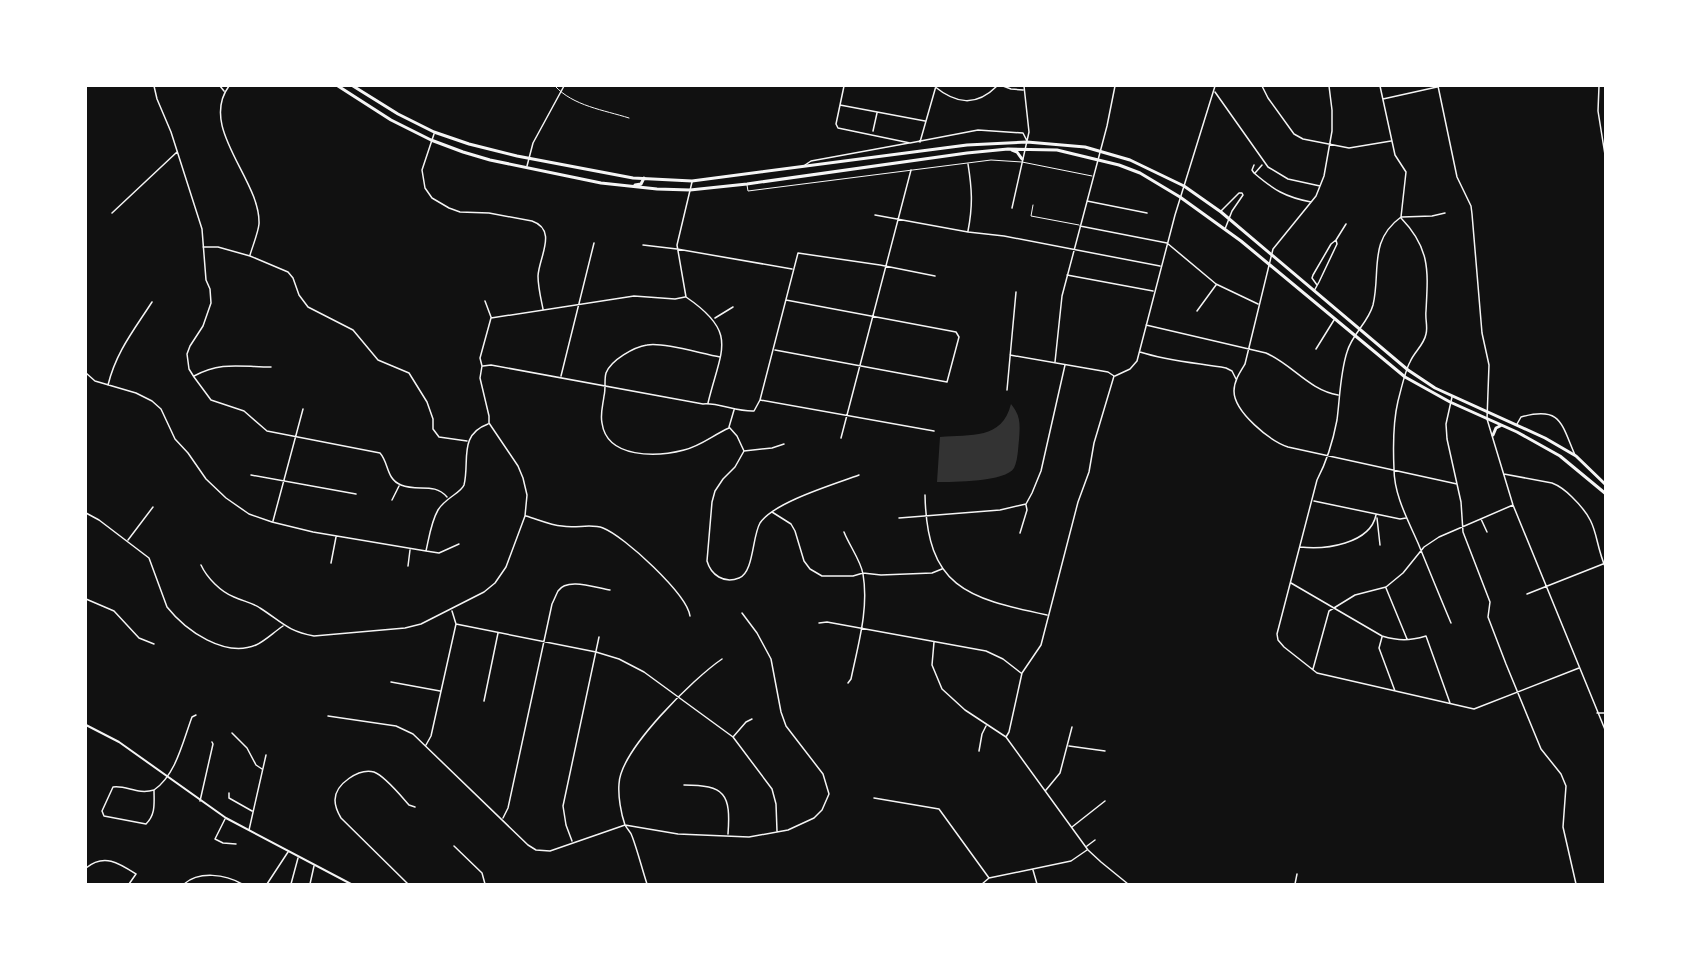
<svg xmlns="http://www.w3.org/2000/svg" width="1691" height="970" viewBox="0 0 1691 970" font-family="Lato,sans-serif">
<style>
.water{fill:#333}
.lines{fill:none;stroke-linecap:round;stroke-linejoin:round}
.service{stroke:#f5f5f5;stroke-width:1}
.minor{stroke:#f5f5f5;stroke-width:1.5}
.secondary{stroke:#f5f5f5;stroke-width:2}
.primary{stroke:#f5f5f5;stroke-width:3}
</style>
<rect width="100%" height="100%" fill="#111"/>
<path class="water" d="M1011 404C1021 416 1020 425 1019 440 1018 448 1018 460 1014 468 1006 482 953 482 937 482L940 437C971 434 1002 440 1011 404Z"/>
<g class="lines">
<path class="service" d="M555 86C573 106 604 110 629 118
M747 185 748 191 991 160 1022 162 1092 176
M1033 205 1031 216 1079 225"/>
<path class="minor" d="M154 86 157 99 171 132 202 229 206 280 210 289 211 303 203 326 190 346 187 354 189 369 194 377 211 400 244 411 267 431 380 453C389 463 386 479 401 485 418 492 434 482 447 497
M220 86 224 91
M229 86C198 128 261 180 259 224 258 233 253 245 250 255
M844 86 836 124 838 128 910 143 978 130 1023 133 1027 141
M934 86C956 104 976 107 997 86
M1003 86 1011 89 1023 90
M1262 86 1268 98 1294 134 1303 139 1349 148 1391 141
M1329 86 1332 110V131L1324 176 1316 196 1273 249 1245 364C1240 372 1234 381 1234 391 1234 412 1270 441 1288 447L1457 484
M1380 86 1395 155 1406 172 1401 217C1368 241 1381 272 1373 305 1368 323 1352 334 1347 352 1340 374 1340 397 1337 420 1333 441 1327 461 1317 480L1277 634 1278 640 1284 647 1317 673 1474 709 1579 668
M1438 86 1457 177 1471 206 1472 214 1482 333 1489 365 1487 419 1513 505 1606 732
M1599 86 1598 111 1606 161
M1215 92 1268 167 1288 179 1320 186
M1383 99 1437 87
M840 105 925 121
M873 131 877 113
M434 134 422 170 425 188 432 198 449 208 460 212 489 213 532 221C558 230 539 257 538 276 538 287 541 299 543 309
M920 142 936 86
M805 165 811 161 909 143
M1254 165 1252 170 1254 173C1274 190 1285 197 1311 202
M527 166 533 143 564 86
M1255 173 1262 165
M692 182 677 245 686 297C739 333 721 349 708 403
M1087 201 1147 213
M1012 208 1029 132 1024 86
M1221 211 1239 193H1242L1243 195 1232 211 1225 229
M112 213 177 152
M875 215 968 232 1004 236 1160 266
M1402 217 1432 216 1445 213
M1401 218C1431 249 1428 272 1426 311 1425 319 1428 327 1426 334 1424 345 1414 352 1410 362 1405 371 1401 390 1398 401 1393 422 1393 447 1394 469 1394 495 1408 520 1418 543 1429 570 1440 597 1451 623
M1080 226 1167 243 1216 284 1258 304
M968 231C973 205 972 189 968 164
M1336 240 1346 224
M643 245 677 249 792 269
M203 247H218L250 256 288 272 293 278 299 295 308 307 353 330 378 360 409 373 427 402 433 419V429L439 437 467 441
M1067 275 1153 291
M1314 291 1319 282 1337 244 1336 240 1331 244 1313 275 1312 278 1317 285
M485 301 491 317
M1197 311 1216 285
M491 318 634 296 675 299 685 297
M715 318 733 307
M1146 325 1266 353C1293 365 1309 390 1338 395
M1316 349 1334 320
M775 350 947 382 959 337 956 332 786 300
M1140 352C1168 361 1197 363 1226 368L1232 371 1236 379
M1010 355 1108 372 1114 376
M720 357C702 354 663 342 647 345 634 347 611 360 606 373 604 380 606 388 604 396 603 405 600 414 602 423 607 459 657 457 684 450 701 446 713 435 729 428
M1055 362 1062 296 1107 126 1115 86
M483 366 491 365 703 404C716 402 738 412 754 411L760 400 798 253 880 265 935 276
M86 373 95 381 136 393 152 401 161 409 175 439 188 453 206 479 226 498 249 514 272 522 313 532 426 551 439 553 459 544
M194 376C222 361 240 367 271 367
M561 376 594 243
M1115 376 1130 369 1137 361 1175 215 1215 86
M108 385C116 352 134 330 152 302
M1007 390 1016 292
M1452 397 1446 424 1447 439 1461 502 1463 532 1490 602 1488 617 1506 664 1541 749 1561 774 1566 786 1563 827 1576 884
M760 400 934 431
M734 410 729 427 737 436 744 451 735 467 723 479 715 491 712 502 707 561C711 575 724 584 739 578 754 572 752 537 760 523 774 502 835 484 859 475
M1517 424 1521 417C1561 406 1561 423 1575 455
M841 438 911 170
M744 451 772 448 784 444
M1504 474 1552 483C1560 486 1565 490 1572 497 1601 525 1592 536 1606 569
M251 475 356 494
M925 495C927 587 966 598 1047 615
M392 500 399 486
M1314 501 1400 519 1406 518
M772 512 791 524 795 531 804 561 810 569 822 576H853L863 573 881 575 932 573 942 569
M86 513 99 520 149 558 167 607C186 631 225 658 256 645 265 641 274 632 283 626
M526 516C537 519 550 525 562 526 576 529 590 523 603 528 624 536 687 594 690 616
M899 518 1000 510 1026 504 1032 493 1041 471 1065 365
M1377 518 1380 545
M1481 519 1487 532
M273 521 303 409
M844 532C849 545 861 561 863 574 869 609 858 645 851 679L848 683
M1020 533 1027 510 1026 505
M128 540 153 507
M1300 547C1325 550 1370 544 1376 515
M426 551C429 538 431 522 438 510 445 498 461 493 464 485 470 461 458 435 488 424
M331 563 336 537
M201 565C207 578 221 592 234 597 243 601 253 603 260 608 282 622 287 631 314 636L405 628 421 624 484 592 495 583 506 567 525 516 527 495 523 478 518 466 489 423V416L480 378 482 366 480 358 491 318
M408 566 410 550
M1291 583 1382 636C1399 641 1409 641 1426 636L1450 703
M1386 588 1407 639
M1527 594 1603 564
M86 599 114 611 139 638 154 644
M819 623 827 622 986 651 1003 659 1021 673
M456 624 596 652 619 659 644 672 733 737 772 789 776 804 777 831
M1382 637 1379 648 1395 691
M934 642 932 665 942 689 965 710 1006 737 1088 850 1101 862 1128 884
M1313 669 1329 611 1355 595 1386 587 1403 573 1424 547 1439 537 1513 505
M391 682 440 691
M484 701 498 633
M1597 713H1606
M328 716 396 726 413 734 528 845 536 850 550 851 625 825 678 834 749 837 788 830 814 818 822 810 829 794 823 774 786 726 781 712 771 659 757 633 742 613
M232 733 247 748 256 765 262 769
M733 737 746 722 752 719
M1006 737 1009 732 1022 673 1041 645 1078 502 1089 472 1094 443 1114 376
M426 745 431 736 456 624 452 611
M1069 746 1105 751
M979 751 982 734 986 726
M684 785C725 785 731 794 728 834
M154 790C137 795 127 785 113 787L102 811 104 816 146 824C156 814 154 803 154 790 176 775 183 741 192 717L196 715
M1046 790 1060 773 1072 727
M229 793V798L252 811
M874 798 939 809 989 878
M200 801 213 744 212 742
M503 818 508 808 552 604C554 600 556 595 558 591 567 577 596 588 610 590
M225 819 215 839 223 843 236 844
M1072 827 1105 801
M249 830 266 755
M572 841 566 825 563 806 599 637
M454 846 482 873 485 884
M1087 846 1095 840
M86 868C104 853 119 863 136 874L129 884
M1033 870 1037 884
M184 884C199 871 225 874 242 884
M267 884 288 852
M291 884 298 858
M310 884 314 866
M408 884 341 818C338 813 335 807 335 800 335 784 359 768 374 772 385 776 401 796 409 805L415 807
M647 884C642 869 638 852 632 836 631 832 627 829 625 825 621 814 618 796 619 784 620 750 694 678 722 659
M982 884 989 878 1071 861 1087 850
M1295 884 1297 874"/>
<path class="secondary" d="M86 725 119 742 226 818 351 884"/>
<path class="primary" d="M338 86 391 120 431 140 463 152 490 160 601 183 657 189 690 190 747 184 967 153 1008 149 1057 150 1119 165 1140 173 1180 197 1241 241 1405 377 1450 402 1517 432 1560 456 1606 494
M353 86 398 114 434 132 469 144 517 156 633 178 692 181 967 145 1027 142 1085 147 1130 160 1184 186 1221 212 1408 370 1435 388 1545 438 1576 456 1606 485
M1012 150 1017 152 1022 159
M635 185 641 184 644 178
M1493 435 1496 428 1500 426"/>
</g>
<rect width="1691" height="970" fill="none" stroke="#ffffff" stroke-width="174"/>
</svg>
